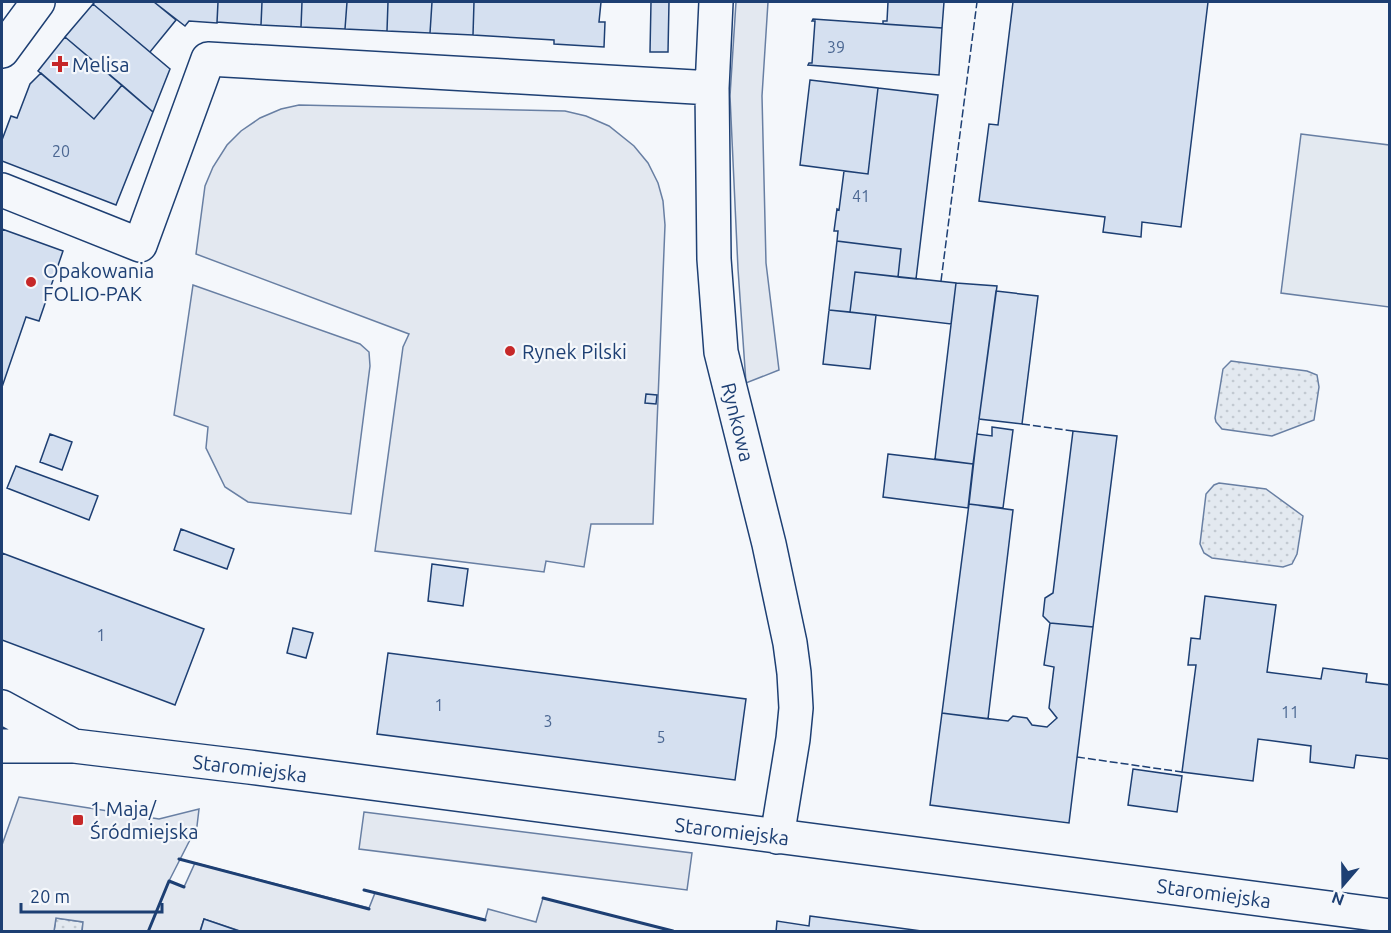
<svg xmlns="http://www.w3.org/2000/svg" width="1391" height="933" viewBox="0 0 1391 933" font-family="Ubuntu,sans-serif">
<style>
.grass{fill:url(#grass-dots);stroke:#687fa3;stroke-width:1.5}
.park{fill:#e3e9f0;stroke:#687fa3;stroke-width:1.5}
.parking{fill:#e3e8f0;stroke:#687fa3;stroke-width:1.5}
.building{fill:#d5e0f0;stroke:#1d3f73;stroke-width:1.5}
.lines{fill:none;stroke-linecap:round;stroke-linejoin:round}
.minor-casing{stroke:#1d3f73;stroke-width:36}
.minor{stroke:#f4f7fb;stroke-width:33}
.fence{stroke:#1d3f73;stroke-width:1.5;stroke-dasharray:8 3;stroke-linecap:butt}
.wall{stroke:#1d3f73;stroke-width:3}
.poi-dot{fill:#c62828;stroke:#f4f7fb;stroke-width:2}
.labels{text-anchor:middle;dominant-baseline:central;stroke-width:4.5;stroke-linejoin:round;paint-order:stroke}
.number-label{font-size:16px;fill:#4b6792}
.poi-label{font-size:20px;fill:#1d3f73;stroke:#f4f7fb;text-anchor:start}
.street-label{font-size:20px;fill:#1d3f73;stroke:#f4f7fb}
</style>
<defs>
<pattern id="grass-dots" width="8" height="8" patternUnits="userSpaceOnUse" patternTransform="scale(1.5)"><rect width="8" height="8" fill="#e3e9f0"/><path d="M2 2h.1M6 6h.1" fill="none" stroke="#c2c9d1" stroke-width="1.8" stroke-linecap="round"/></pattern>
</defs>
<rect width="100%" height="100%" fill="#f4f7fb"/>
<path class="grass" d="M1231 361 1307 371 1317 375 1319 387 1314 420 1272 436 1222 429 1216 422 1215 418 1223 369Z
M1219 483 1266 489 1303 516 1297 554 1292 564 1283 567 1212 558 1204 553 1200 544 1206 494 1214 485Z
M56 918 83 922 82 931 54 932Z"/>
<path class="park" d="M1301 134 1389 145V307L1281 293Z"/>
<path class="parking" d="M736 2H768L762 96 766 263 779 370 746 383 738 269 730 96Z
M299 105 565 111 586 116 609 126 634 146 648 163 658 183 663 201 665 225 653 524H591L584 567 546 561 544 572 375 551 403 347 409 334 196 254 205 186 213 167 227 145 241 131 260 118 281 109Z
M193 285 360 344 369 352 370 366 351 514 248 502 225 487 206 448 208 427 174 415Z
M19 797 159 819 199 809 197 826 169 881 184 887 195 863 369 908 375 893 485 920 488 909 536 922 543 898 673 931 243 932 204 919 200 931 82 932 83 922 56 918 54 931H2V845Z
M364 812 692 853 687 890 359 849Z"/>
<path class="building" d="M95 2H154L176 20 150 52 93 4Z
M154 2H218L217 23 189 21 185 26Z
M218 2H262L261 25 217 22Z
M262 2H302L301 27 261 25Z
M302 2H347L345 29 301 27Z
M347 2H388L387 31 345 29Z
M388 2H432L430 33 387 31Z
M432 2H474L473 35 430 33Z
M474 2H601L599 22H605L604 47 554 44V40L473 35Z
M651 2H669L668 52H650Z
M888 2H944L942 28 883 24V21H887Z
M1013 2H1208L1181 227 1142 222 1141 237 1103 232 1105 217 979 201 989 124 998 125Z
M93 4 170 69 153 112 65 37Z
M813 19 942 28 939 75 808 65 809 63H812L815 21H812Z
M65 37 122 85 94 119 38 71Z
M41 73 94 119 122 85 153 112 116 205 2 161V140L11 116 17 118 30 84Z
M810 80 878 88 868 174 800 165Z
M878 88 938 95 916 279 898 277 901 249 837 241 838 231H834L837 209 839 210 844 171 868 174Z
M2 229 63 251 39 321 26 317 2 387Z
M837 241 901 249 898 277 855 272 850 312 829 310Z
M855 272 956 283 951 324 850 312Z
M956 283 997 286 973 464 935 459Z
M996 291 1038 296 1022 424 979 419Z
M829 310 876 315 870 369 823 364Z
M646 394 657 395 656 404 645 403Z
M992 427 1013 430 1003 508 969 504 977 434 992 436Z
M1073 431 1117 436 1093 627 1050 623 1043 616 1045 598 1053 593Z
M50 434 72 442 62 470 40 462Z
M888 454 973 464 968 508 883 497Z
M16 466 98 496 89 520 7 488Z
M969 504 1013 510 988 719 942 713Z
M181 529 234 549 227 569 174 550Z
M2 553 204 629 175 705 2 640Z
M432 564 468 569 463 606 428 601Z
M1205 596 1276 605 1267 672 1321 679 1323 668 1367 674 1366 682 1390 685V759L1356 755 1354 768 1310 762 1311 746 1258 739 1253 781 1182 772 1196 665H1188L1191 638 1200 639Z
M1050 623 1093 627 1069 823 930 805 942 713 1008 721 1013 716 1027 718 1032 725 1047 727 1057 718 1049 708 1054 667 1044 665Z
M293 628 313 633 306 658 287 653Z
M388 653 746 699 735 780 377 734Z
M1133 769 1182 776 1177 812 1128 805Z
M810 916 929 932H776L777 921 809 926Z
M204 919 242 932H200Z"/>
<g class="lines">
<g class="minor-casing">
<path id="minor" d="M716 2 712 88 714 259 721 352 769 544 790 643 794 673 796 708 793 739 777 837
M2 51 38 2
M2 190 140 245 208 59 712 88
M2 707 70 744
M2 746H74L249 767 1390 916"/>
</g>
<use href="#minor" class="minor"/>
<path class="fence" d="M941 281 977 2
M1022 424 1073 431
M1077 757 1182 772"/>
<path class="wall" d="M179 859 369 909
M364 890 485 920
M543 898 673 931
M148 932 169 881 184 887"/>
</g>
<g class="poi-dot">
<path d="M57 55h6v6h6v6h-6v6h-6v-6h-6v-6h6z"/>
<circle cx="31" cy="282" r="6"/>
<circle cx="510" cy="351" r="6"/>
<rect x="72" y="814" width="12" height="12" rx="3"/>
</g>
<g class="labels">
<g class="number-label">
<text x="836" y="47">39</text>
<text x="61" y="151">20</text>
<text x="861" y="196">41</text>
<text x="101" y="635">1</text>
<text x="439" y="705">1</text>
<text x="1290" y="712">11</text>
<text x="548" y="721">3</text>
<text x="661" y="737">5</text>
</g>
<g class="poi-label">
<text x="72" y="64">Melisa</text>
<text x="43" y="270">Opakowania<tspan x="43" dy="23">FOLIO-PAK</tspan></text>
<text x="522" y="351">Rynek Pilski</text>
<text x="90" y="808">1 Maja/<tspan x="90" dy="23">Śródmiejska</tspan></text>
</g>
<g class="street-label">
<text transform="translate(738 422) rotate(76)">Rynkowa</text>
<text transform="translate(250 768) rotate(7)">Staromiejska</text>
<text transform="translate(732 831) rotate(7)">Staromiejska</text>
<text transform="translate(1214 893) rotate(8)">Staromiejska</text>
</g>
</g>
<rect width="1391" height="933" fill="none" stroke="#1d3f73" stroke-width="6"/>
<g transform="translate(1343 885) rotate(200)" stroke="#f4f7fb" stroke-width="4.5" paint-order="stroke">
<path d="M0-4.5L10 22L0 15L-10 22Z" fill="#1d3f73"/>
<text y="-9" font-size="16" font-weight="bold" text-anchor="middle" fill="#1d3f73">N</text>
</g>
<path d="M21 903v9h141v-9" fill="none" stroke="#1d3f73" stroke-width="3"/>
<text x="30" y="903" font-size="18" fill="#1d3f73" stroke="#f4f7fb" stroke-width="4.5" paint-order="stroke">20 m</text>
</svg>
